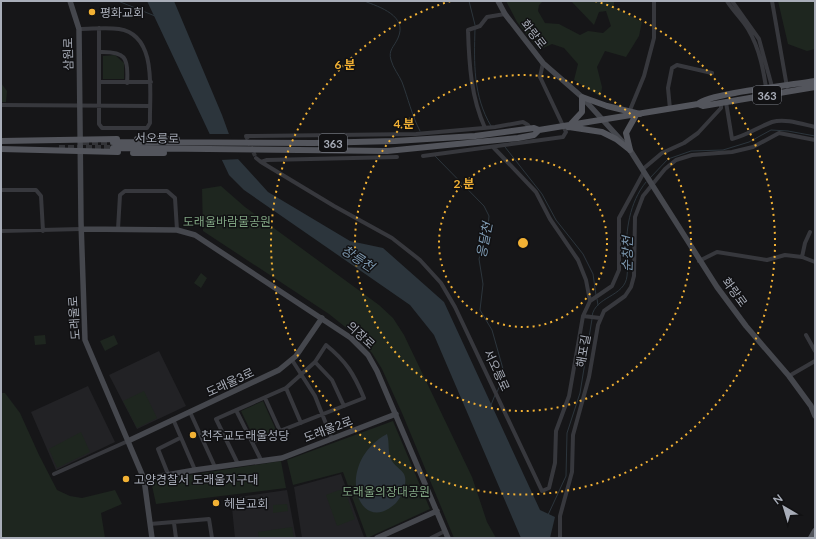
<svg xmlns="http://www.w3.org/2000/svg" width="816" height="539" viewBox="0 0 816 539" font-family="Lato,'Noto Sans KR',sans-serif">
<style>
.built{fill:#222225}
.green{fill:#1e261f}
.water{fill:#2c353c}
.pier{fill:#161618}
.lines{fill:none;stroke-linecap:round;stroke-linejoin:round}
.stream{stroke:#2c353c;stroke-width:1}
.street-tunnel{stroke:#333438;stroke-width:4;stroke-dasharray:4 2;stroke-linecap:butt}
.primary-tunnel{stroke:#333438;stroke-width:6;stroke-dasharray:6 3;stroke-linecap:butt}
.street{stroke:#37383d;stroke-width:4}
.secondary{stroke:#45474d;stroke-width:5.5}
.primary{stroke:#53555c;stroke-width:6}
.ring{fill:none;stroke:#f2b134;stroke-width:2;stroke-dasharray:2 4}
.poi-dot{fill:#f2b134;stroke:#111113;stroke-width:1.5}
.labels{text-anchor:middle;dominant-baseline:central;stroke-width:3;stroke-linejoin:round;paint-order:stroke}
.shield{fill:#111113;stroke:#7b7e86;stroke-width:1}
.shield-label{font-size:11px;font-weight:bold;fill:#a8adb8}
.poi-label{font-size:12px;fill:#a8adb8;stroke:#111113;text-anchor:start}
.street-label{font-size:12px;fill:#a8adb8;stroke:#111113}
.park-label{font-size:12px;fill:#7fa381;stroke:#111113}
.water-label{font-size:13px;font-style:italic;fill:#7f9bb3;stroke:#111113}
.centre{fill:#f2b134;stroke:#111113;stroke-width:2}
.ring-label{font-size:12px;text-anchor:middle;font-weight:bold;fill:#f2b134;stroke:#111113;stroke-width:3;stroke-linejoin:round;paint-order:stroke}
</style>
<rect width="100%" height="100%" fill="#161618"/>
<path class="built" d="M159 351 186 406 137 429 109 375Z
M88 386 115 442 56 470 31 412Z
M341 474 364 537 302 538 294 487Z
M287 490 296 538H235L231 498Z"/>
<path class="green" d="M506 1H543L539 5 538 11 545 23 559 24 580 35 588 31 603 33 611 26 606 11 599 12 594 25 571 1H614V7L642 22 639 36 626 57 605 51 597 67 602 87 601 97 574 80 578 64 564 48 552 44 539 50 517 22Z
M778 1H815V49L807 51 788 44Z
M115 55 124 63V79H103V56Z
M1 83 7 91 6 102H1Z
M221 186 245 207 379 305 393 318 404 335 472 477 487 522 496 538H454L402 413 382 369 372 353 354 334 329 314 203 231 202 189Z
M201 273 207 278 201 288 194 283Z
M45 335 46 344 35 345 34 336Z
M114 335 118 344 105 351 100 341Z
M144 391 157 418 137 428 123 401Z
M1 393H5L20 413 39 455 57 490 70 496 82 498 115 490 122 504 101 513 105 538H1Z
M263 401 276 430 254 438 241 411Z
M393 421 430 509 367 538 343 472 293 485 287 460Z
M81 432 90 452 57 468 49 449Z
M281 461 286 488 156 504 151 481Z
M339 490 345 491 355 519 337 526 326 495Z
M287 504 288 511 273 513V505Z
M292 527 294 538H259L258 532Z"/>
<path class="water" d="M147 1H174L222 115 238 159 268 192 350 241 383 248 444 302 540 510 555 517 550 538H521L434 335 410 305 244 190 229 175Z
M387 434C390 443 387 453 392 461 395 467 404 470 405 477 407 485 401 497 396 503 358 539 333 463 387 434Z"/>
<path class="pier" d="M208 134H230L241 159 220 160Z"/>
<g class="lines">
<path class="stream" d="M118 1 155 16
M364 1C380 7 408 16 398 38 394 47 388 50 391 60 393 68 399 75 402 82 408 98 412 116 420 131
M469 1 475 25
M475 29C474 63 473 96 491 126
M505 147 542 194 556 220 583 254 593 274 596 295
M435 156 484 206 489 216 488 227 479 259 483 284 480 310 492 330 503 369 501 383 497 392
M650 178 668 159 691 151 723 150 749 142 771 130 788 131 815 136
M597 299 598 305
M592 316C595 296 625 297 627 276 628 270 627 263 626 257 626 230 629 203 646 182
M491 405 495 395
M548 515 566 476 567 433 580 393 592 319"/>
<path class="street-tunnel" d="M246 136 256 158"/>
<path class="primary-tunnel" d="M83 142H113
M59 148H113"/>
<path class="street" d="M727 1C733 11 742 19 748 29 760 49 764 72 767 95
M732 1 759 39 774 94
M772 1 787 87
M79 29C92 29 106 27 119 29 159 35 149 95 150 123L147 128H102L99 124V28
M99 52C125 51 129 57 127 83
M99 82H151
M726 102 732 139C748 135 758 127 772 122 785 118 802 124 815 127
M1 105 150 106
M670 109 668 88 672 68 677 65 712 73
M630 110 644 76 654 38V1
M485 128C471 97 469 64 468 30L480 26 487 17 505 14
M246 136 416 134 495 127 523 122 528 125 530 128
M494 148 536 192 550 219 578 260 586 280 590 301
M423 156 563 137 566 132 540 77 543 63
M256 158 261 162 334 206 392 238 420 260 441 283 455 307 542 491 549 488 555 463 556 431 569 396 583 316 590 301 612 286 619 270V218L644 172
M261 162 267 160 397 157
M643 169 662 153 684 143 698 133 721 108V102
M1 190H36L41 196 43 231
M118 229 120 195 125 191H167L175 198 177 230
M1 231 81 229
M802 257 805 243 810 232
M699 261 717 252 767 260 785 255 802 257 815 262
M583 316 600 318
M806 335 815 351
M292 360 315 396 332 439
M315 362 332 380 344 406
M789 376 815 361
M286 388 301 423
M265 398 280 431
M236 410 261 460
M190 412 215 467
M173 419 195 470
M238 464 216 419 286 388 315 362 326 345C346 361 354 374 364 398L252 442
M54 474 128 441
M168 474 158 449 180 438
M174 523 176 538
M150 524 209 519 212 538
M431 538 445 531
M560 538V516L572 472 573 435 589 377 598 325 604 311 625 296 631 287 634 276 635 217 643 196 665 169 676 160 692 155 732 152 753 147 779 133 815 140"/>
<path class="secondary" d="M70 1 79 29 81 222 85 340 144 479 152 538
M498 1 505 14 543 63 582 97 630 150 717 287 746 326 789 376 811 406 815 416
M81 229 177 230 195 235 351 338 368 355 377 371 448 538
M128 441 279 370 296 356 322 318
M144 479 195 470 282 458 396 414
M377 538 437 511"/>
<path class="primary" d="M698 104C710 93 793 85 815 81
M568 127 582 112V97L607 106 640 114
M569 127 602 132 616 139 630 150
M137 139H177
M1 141 117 139
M113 142 314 143 395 141 475 136 534 128 539 130
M113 148 387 151 518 138 534 135 539 130 698 104 703 106 815 87
M1 149 118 152
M630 150 626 133 636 115
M133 153H164
M811 538 815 531"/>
</g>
<g class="ring">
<circle cx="523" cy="243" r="84"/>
<circle cx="523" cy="243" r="168"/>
<path d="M595 1A252 252 0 1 1 451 1"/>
</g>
<g class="poi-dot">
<circle cx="92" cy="12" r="4"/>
<circle cx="193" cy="435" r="4"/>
<circle cx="126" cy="479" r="4"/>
<circle cx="216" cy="503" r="4"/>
</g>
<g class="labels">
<g class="shield">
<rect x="753" y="86" width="28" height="18" rx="3"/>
<rect x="319" y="134" width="28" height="18" rx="3"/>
</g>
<g class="shield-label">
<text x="767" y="95">363</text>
<text x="333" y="143">363</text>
</g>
<g class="poi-label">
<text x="100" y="12">평화교회</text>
<text x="201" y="435">천주교도래울성당</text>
<text x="134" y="479">고양경찰서 도래울지구대</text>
<text x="224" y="503">헤븐교회</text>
</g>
<g class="street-label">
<text transform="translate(534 34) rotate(52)">화랑로</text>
<text transform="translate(68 54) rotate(-91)">삼원로</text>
<text transform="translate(157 138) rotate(1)">서오릉로</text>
<text transform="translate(735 292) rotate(54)">화랑로</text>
<text transform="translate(74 318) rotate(-94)">도래울로</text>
<text transform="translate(361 335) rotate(43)">의장로</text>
<text transform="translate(583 351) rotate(-80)">해포길</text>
<text transform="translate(497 370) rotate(65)">서오릉로</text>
<text transform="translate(230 382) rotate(-25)">도래울3로</text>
<text transform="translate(328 429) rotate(-21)">도래울2로</text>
</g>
<g class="park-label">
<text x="227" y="221">도래울바람물공원</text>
<text x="386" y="491">도래울의장대공원</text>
</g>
<g class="water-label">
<text transform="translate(484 240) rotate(-79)">응달천</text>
<text transform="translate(627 254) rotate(-89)">순창천</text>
<text transform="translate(358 258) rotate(33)">창릉천</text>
</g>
</g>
<circle cx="523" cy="243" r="6" class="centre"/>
<g class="ring-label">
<text x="345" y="69">6 분</text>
<text x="404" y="128">4 분</text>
<text x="464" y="188">2 분</text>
</g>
<rect width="816" height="539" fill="none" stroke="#a8adb8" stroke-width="4"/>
<g transform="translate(784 507) rotate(322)" stroke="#111113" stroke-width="3" paint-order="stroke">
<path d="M0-3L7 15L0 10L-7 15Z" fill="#a8adb8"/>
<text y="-6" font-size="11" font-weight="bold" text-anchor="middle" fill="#a8adb8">N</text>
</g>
</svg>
